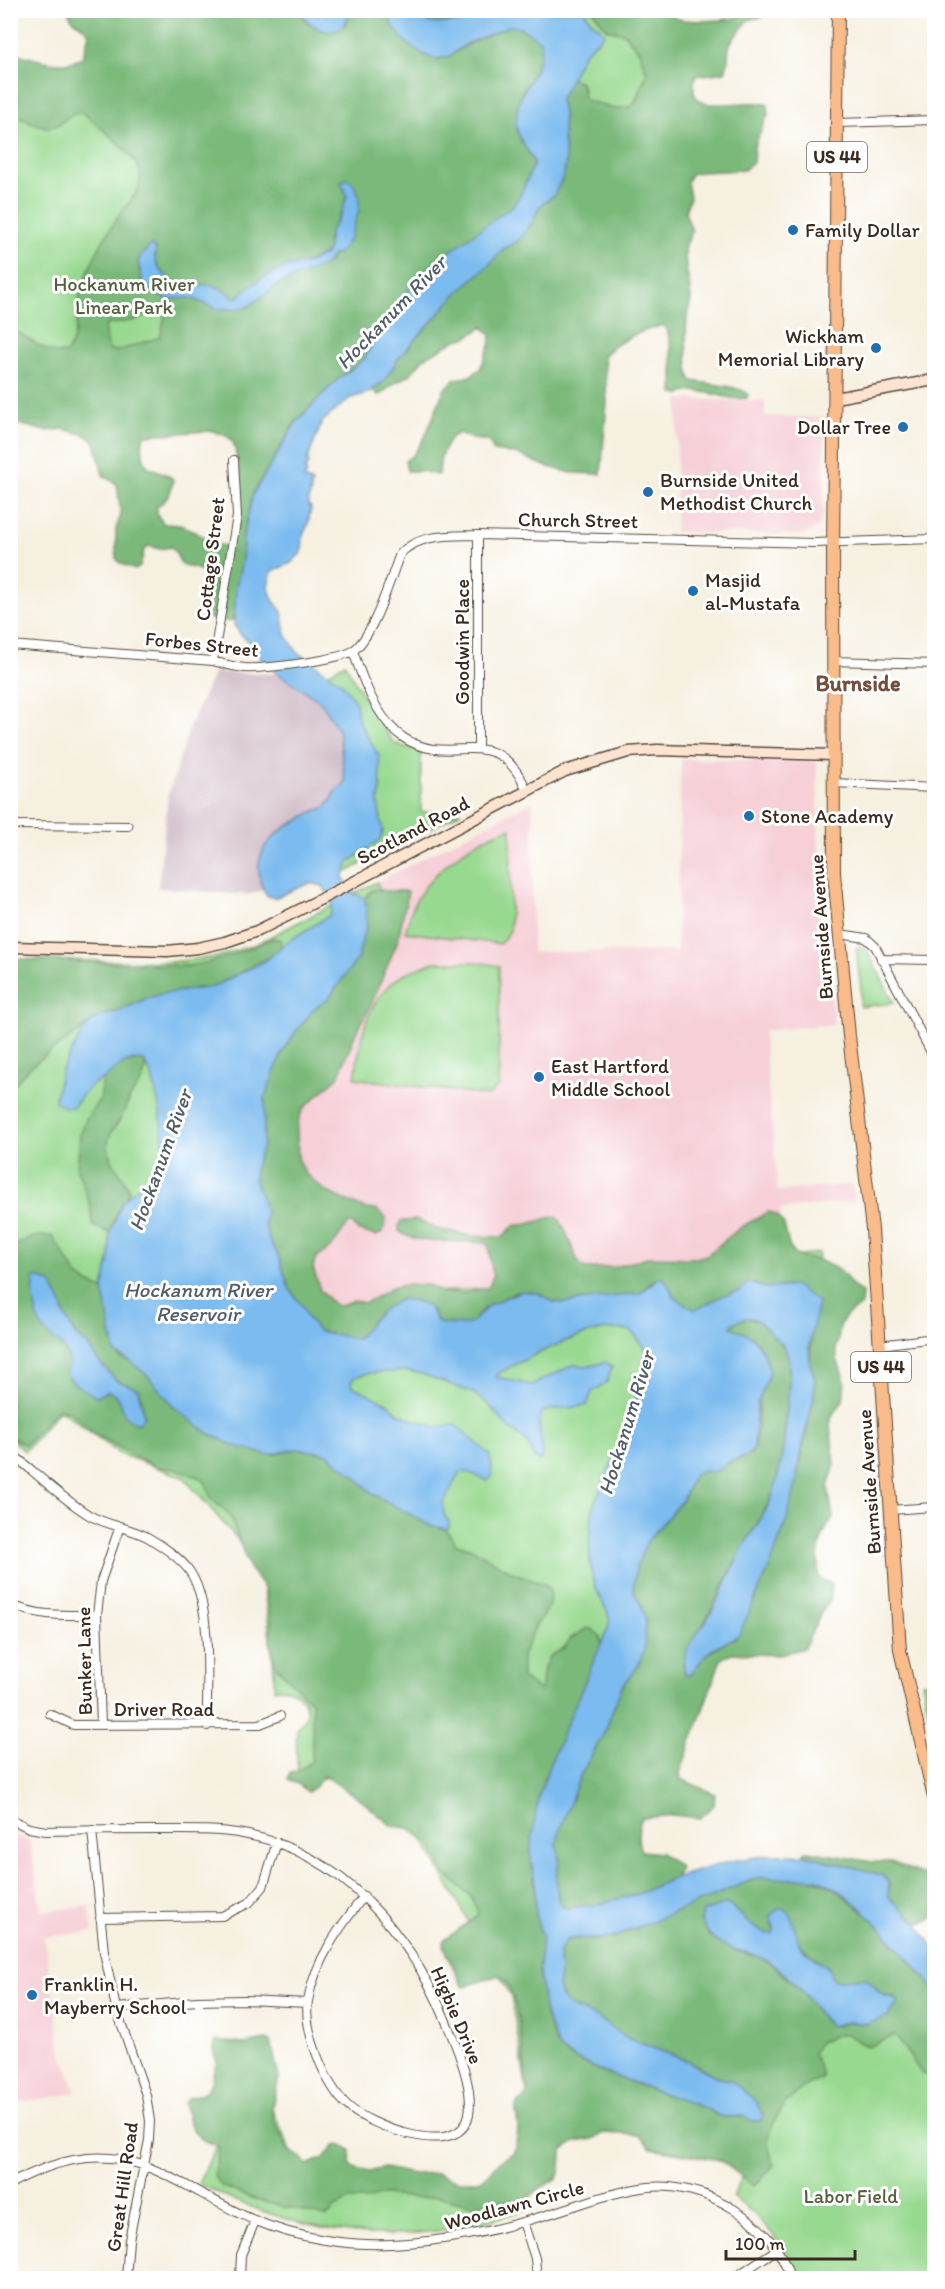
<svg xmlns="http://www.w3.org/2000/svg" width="945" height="2289" viewBox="0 0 945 2289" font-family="Itim,sans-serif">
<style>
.built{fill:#f6cfd7}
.industrial{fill:#d1bdc9}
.green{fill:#98d990;stroke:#6a8257;stroke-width:1.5}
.forest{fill:#7ab97a;stroke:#5a724c;stroke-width:1.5;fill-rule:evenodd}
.water{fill:#7bbbef;stroke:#5b7286;stroke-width:1.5}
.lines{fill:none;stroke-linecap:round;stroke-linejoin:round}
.street-casing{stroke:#57483b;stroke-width:10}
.secondary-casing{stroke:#57483b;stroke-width:13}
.primary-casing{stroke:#57483b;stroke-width:14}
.street{stroke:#fff;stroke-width:8}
.secondary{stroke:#fde4d0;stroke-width:10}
.primary{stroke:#f9bc8a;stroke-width:12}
.poi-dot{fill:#1f6fb2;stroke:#fff;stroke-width:2}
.labels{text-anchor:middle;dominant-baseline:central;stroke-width:6;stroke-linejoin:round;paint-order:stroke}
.shield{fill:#fff;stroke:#766a62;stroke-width:1.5}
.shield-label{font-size:18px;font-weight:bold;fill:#3b2a1e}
.poi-label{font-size:20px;fill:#3b2a1e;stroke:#fff;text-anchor:start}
.park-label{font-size:20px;fill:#575f40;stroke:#fff}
.street-label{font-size:20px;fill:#3b2a1e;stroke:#fff}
.water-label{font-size:21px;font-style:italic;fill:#515d67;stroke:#fff}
.quarter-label{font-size:22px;font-weight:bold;fill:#754d3b;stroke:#fff}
</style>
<rect width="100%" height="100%" fill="#fff"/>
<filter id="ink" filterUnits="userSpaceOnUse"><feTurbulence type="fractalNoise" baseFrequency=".0167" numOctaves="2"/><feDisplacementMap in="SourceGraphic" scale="12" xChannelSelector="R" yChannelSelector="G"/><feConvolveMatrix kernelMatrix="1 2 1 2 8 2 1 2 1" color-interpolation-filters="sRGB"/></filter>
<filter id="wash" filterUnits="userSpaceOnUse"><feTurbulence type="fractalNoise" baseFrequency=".008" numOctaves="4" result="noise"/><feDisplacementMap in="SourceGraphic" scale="24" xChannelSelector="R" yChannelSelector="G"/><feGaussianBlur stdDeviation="1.35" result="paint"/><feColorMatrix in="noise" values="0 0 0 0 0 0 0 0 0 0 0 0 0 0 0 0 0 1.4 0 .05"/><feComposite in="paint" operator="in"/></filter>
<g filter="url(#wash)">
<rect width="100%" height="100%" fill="#f6f0e0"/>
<path class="built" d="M678 399 765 401V416L825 417 823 516 817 528 803 535 675 532Z
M681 759 817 761 819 870 817 902 818 915 826 938 834 1024 763 1031 778 1191 852 1184 854 1202 780 1209 784 1256 325 1315 281 1147 388 913 377 882 533 801 532 952 677 951Z
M10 1834 30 1840 41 1911 90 1906 93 1932 44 1937 62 2053 76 2093 11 2104Z"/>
<path class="industrial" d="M214 672 265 674 277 673 322 703 339 732 345 783 333 794 334 798 325 808 317 809 269 839 260 854 258 873 263 890 248 895 158 888 168 795 190 726Z"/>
<path class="green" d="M584 11H593L607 29 623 33 639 51 647 73 634 104 629 107 614 109 603 105 588 102 583 96V87L570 78 584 53 600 39 599 27 592 22Z
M10 81 72 85 233 235 242 492 237 435 11 369Z
M345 663 367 703 394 743 421 752V812H461L333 879 363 772 314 682Z
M511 828 510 931 500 944 405 932C409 921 411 907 418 897 438 866 475 838 511 828Z
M377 882 388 913 281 1147 325 1315 405 1294 507 1287 819 1253 814 1314 543 1872 934 1896V1918L900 1930 934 1953V2278H799C783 2244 763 2218 732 2197L760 2146 647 2120 536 2146 511 1996 387 1777 298 1778C298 1767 295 1739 297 1730 299 1724 305 1721 306 1714 308 1695 290 1686 274 1689V1671L261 1566 183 1477 120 1454 60 1410 25 1451 11 1440 10 959 170 962 216 957 256 944Z
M859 946 867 950 894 1003 860 1007 861 990 856 949Z
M434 962H477L499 966V1086L488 1096 355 1078C360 1038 366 998 403 975 412 970 424 966 434 962Z
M922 1682H934V1738Z
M273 2111 303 2177 373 2193 485 2182 520 2171 531 2208C505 2216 478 2225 451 2229 358 2245 281 2225 198 2183L228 2123Z"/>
<path class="forest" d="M68 11H299L308 23 345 25 351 11H389L391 24 448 57C458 50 500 26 511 26 522 26 532 35 541 41L542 53 533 75 520 96 517 132 534 163 520 196 513 206 425 270 382 327 364 359 335 382 296 421 253 494 243 536 242 561 236 586V605L233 619 230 622 208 618 210 592 208 576C199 566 187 568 182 564 177 559 177 552 171 547L160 549 148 546 144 550 140 567 135 570 120 563 116 558V529L121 514 117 484 103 475 95 442 86 435 63 429 45 431 11 422V329C27 336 48 357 66 353 79 336 75 316 80 296 87 266 103 239 120 214 128 204 143 188 140 173 136 154 99 127 84 114 69 109 62 128 48 127 35 126 22 118 11 113V52C31 57 66 72 83 56L89 34C83 24 71 22 68 11ZM346 191 359 211 342 250 332 256 329 262 281 283 246 308 240 309H217L191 298 167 299 143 284 139 268 156 249C150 266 169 281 184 288 198 284 213 283 226 292 231 295 232 298 238 298L245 290 285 267 301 265 327 253C329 248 327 244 328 239 331 223 350 208 346 191ZM155 311 161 312 165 317 160 337 117 351 109 350 105 333 106 325 136 320ZM213 431 229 437 234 444 240 475 239 511 230 546 218 545 182 525 164 524 157 515V506C168 500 172 492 173 479 169 475 154 469 148 467 143 461 140 443 145 435Z
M422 11H475L460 22C448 21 436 27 425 20Z
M593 11H671L672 16C682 23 726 21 738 17L740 11H765L762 17 748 20C744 27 733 37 730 44 727 54 729 63 725 72L695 76C695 82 692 89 695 95 702 114 751 97 768 105V114L754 147 753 162 744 170 700 172 691 174 687 182 690 197 685 212 692 231C691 238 686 241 685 248 684 265 690 282 691 299 691 304 689 307 688 312 685 325 686 372 692 381 706 384 743 386 748 395L747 398C730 401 713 392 695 391 687 390 681 397 673 394 674 380 672 335 664 325 644 330 618 340 604 355L607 401 601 474 572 473 545 466 517 454 494 451 489 441 472 439 459 433 451 437 441 456 439 474 436 475 422 471H407L405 461 414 454 425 437 444 390 454 380 470 376 480 369 491 343V335L483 327 465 338 456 340 423 359 410 375 396 382 381 394 378 395 373 390 384 381 398 359 458 292 489 265 503 249 518 241 532 223 539 207 554 195 564 175 566 161 563 138V113L560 99 570 78 581 82 583 96 586 100 614 109 629 107 634 104 647 74 639 51 624 33 607 29Z
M377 889C388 893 402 889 408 892L398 940 371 1005 355 1035 338 1077 304 1108 299 1118 297 1130 298 1158 305 1173 327 1192 366 1209 377 1210 386 1218 383 1232 376 1236 357 1230 352 1223H349C338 1238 333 1249 316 1257L313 1268 320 1290 334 1305 340 1306 354 1301 366 1303 392 1288 408 1284 428 1285 441 1292 453 1293H467L489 1287 493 1276 488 1244C465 1238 415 1247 399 1231V1225L402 1221 418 1220 437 1229 472 1236 502 1237 515 1225H524L556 1216C570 1230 570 1256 585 1269L615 1267 647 1257 696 1258 707 1255 741 1227 768 1212C792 1217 782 1242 794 1254 800 1260 814 1257 821 1261 828 1265 837 1268 842 1273 852 1282 846 1284 862 1292L861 1306 848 1314 841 1323 836 1348 837 1359 845 1381 843 1401 832 1415 830 1425 835 1465 828 1487 833 1518C819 1537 816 1555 819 1578L832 1584 831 1599 821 1613 804 1648 777 1655 731 1653 721 1659 680 1773 681 1779 715 1794 714 1805 700 1818 674 1815 642 1818C637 1826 637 1842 641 1851L661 1853 680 1867 679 1873 674 1878 638 1894 594 1905 566 1908 561 1905 558 1899 556 1877 559 1860 557 1843 559 1832 580 1776 605 1731 621 1688 638 1666 641 1605 633 1590 636 1568 647 1542 682 1500 694 1474 704 1471 715 1472 729 1462 751 1454 755 1444 763 1351 752 1337 731 1327C736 1319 746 1317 755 1319 761 1321 786 1347 788 1354 791 1366 789 1379 788 1390 786 1422 784 1455 776 1485 769 1507 755 1526 744 1546 723 1584 705 1624 683 1663L685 1674 691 1675C701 1656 716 1646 735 1638L770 1566 787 1519 814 1397 815 1380 810 1363 811 1335 789 1286 765 1288 754 1283 739 1291 722 1296 695 1311 675 1298 664 1278 653 1280 640 1293 564 1303 553 1302 538 1293 515 1292 484 1309 471 1323 466 1325 442 1324 437 1321 432 1310 372 1320 362 1335 357 1339 318 1331 307 1317 303 1307 289 1288 278 1255 269 1240 264 1223 266 1211 254 1178 255 1167 263 1146 265 1097 281 1055 296 1031 314 1009 328 999 358 958 363 936 367 926 365 898 371 891Z
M273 938 281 940 280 950 268 958 213 987 196 988 145 999 120 1011 98 1017 30 1067 11 1088V959L187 966C218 962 245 951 273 938Z
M138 1060 144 1061C149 1076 137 1086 130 1098 126 1105 124 1113 120 1120 114 1128 108 1135 108 1145 108 1163 125 1175 129 1191 128 1198 125 1199 121 1204 116 1212 115 1224 110 1233L93 1226 90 1204 77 1169 80 1135 86 1119 100 1099 103 1080 121 1064Z
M38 1236H52L77 1275 86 1282 103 1289 110 1320 112 1343 120 1358 130 1361 148 1376 174 1407 274 1455 297 1449 326 1453 355 1476 373 1494 429 1525 446 1529 456 1544 473 1549 514 1573 546 1585 550 1590 549 1607 536 1625 522 1656V1678L541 1691 544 1668 549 1657 564 1648 571 1638 587 1628 592 1629 600 1636 601 1645 549 1766 534 1871 536 1918 542 1936 539 1969 544 2009 557 2046 566 2054 603 2072 707 2109 721 2117H748L732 2081 715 2076 690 2062 627 2038 596 2017 569 2006 558 1992 560 1951 566 1940 583 1938 600 1940 628 1932 656 1918 757 1878 775 1876 792 1879 810 1878 827 1884 842 1894 877 1924 934 1988V2069L925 2075 922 2074 896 2036 894 2035 868 2047C860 2045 859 2041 852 2037 843 2031 828 2039 819 2042L813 2053C815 2061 823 2070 821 2078L803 2087 781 2108 769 2133 768 2145 774 2165 760 2181 753 2185 720 2160 651 2148 639 2135 604 2133 593 2139 575 2142 562 2151C561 2187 559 2174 535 2192 530 2197 526 2202 519 2205L503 2202 473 2205 440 2197 416 2198 384 2195 366 2200H349L333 2208 331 2213 326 2217 256 2200 221 2186 214 2176 219 2148C214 2141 208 2144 202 2139 190 2131 187 2116 184 2103L187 2098C192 2096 197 2095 202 2093 213 2088 212 2073 217 2062L213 2051 216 2041 245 2044 266 2040 271 2042 279 2078 272 2107 273 2119 289 2151 300 2157 308 2165 324 2158 335 2145 340 2144 351 2150 350 2163 353 2168 369 2172 385 2168 413 2174 437 2173 458 2181H475L481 2180 501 2160 514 2153C515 2145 518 2136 518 2128 518 2111 509 2109 526 2097L527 2094C525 2072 520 1983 499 1975L464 1987C460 1983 443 1946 443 1941L476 1917 478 1912 470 1895 444 1873 432 1846 409 1828 392 1826 361 1800 325 1776C318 1781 315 1788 308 1792L298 1784 288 1780 290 1772 298 1771 312 1761V1703L276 1666 270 1643 271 1620 266 1592 263 1586 249 1568 230 1515 211 1499 206 1483 202 1479 180 1470 158 1467 136 1457 95 1434 69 1411 57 1410 25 1445 11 1437 10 1249 27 1239ZM51 1283 62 1305 64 1314 75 1334 89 1347 99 1362 116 1380 138 1389 140 1392 144 1415 138 1424 125 1416 122 1402 111 1392 106 1391 98 1396 72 1381 66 1371 70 1364 63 1345ZM727 1904C742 1912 754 1935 773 1934L774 1928 771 1923 829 1968 831 1979 843 1981 857 1979 871 1982 881 1994 895 1997 868 2024 847 2022 836 2026 825 2022 804 1993 771 1964 758 1956 738 1952 709 1936 701 1921 703 1912Z
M808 1851 873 1862H891L934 1879V1917L924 1922H916L888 1896 890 1885 868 1871 805 1855 804 1852Z"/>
<path class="water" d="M299 11H309L313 15H328L333 11H351C339 43 316 33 299 11Z
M389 11H422L425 20C436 27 448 21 460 22L475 11H584L592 22 599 27 604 34 584 53 560 99 563 113V138L566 161 564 175 554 195 539 207 532 223 518 241 503 249 489 265 458 292 398 359 384 381 368 393 350 398 322 422 307 461 309 463 305 471 307 473 304 479 312 483 308 506 311 507 308 524 303 535 302 552 291 563 272 571 268 586 273 600 282 612 286 635 297 652 342 683 356 703 358 720 379 756 381 789 378 803 383 831 381 839 349 862 343 877 354 894 365 898 367 926 363 936 358 958 328 999 314 1009 296 1031 281 1055 265 1097 263 1146 255 1167 254 1178 266 1211 264 1223 269 1240 278 1255 289 1288 303 1307 307 1317 318 1331 357 1339 381 1311 401 1299 413 1300 428 1306 437 1321 442 1324 466 1325 471 1323 489 1305 521 1291 538 1293 553 1302 564 1303 640 1293 659 1278H664L675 1298 695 1310 722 1296 739 1291 748 1283 766 1288 795 1286 818 1302 809 1346 810 1363 815 1380 814 1397 799 1459 797 1481 787 1519 770 1566 739 1634C733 1640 725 1642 717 1646 708 1651 696 1666 691 1675L685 1674C685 1670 683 1665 684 1661 687 1644 702 1628 711 1613 723 1592 732 1569 743 1547 751 1534 760 1521 767 1508 783 1474 785 1433 788 1396 789 1376 794 1354 778 1340 760 1325 760 1310 733 1323L731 1327 752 1337 763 1351 770 1372 757 1404 754 1449 745 1457 729 1462 715 1472 704 1471 694 1474 682 1500 647 1542 636 1568 633 1590 641 1605 646 1621 644 1650 638 1666 621 1688 605 1731 580 1776 559 1832 557 1843 559 1861 556 1877 558 1899 561 1905 566 1908 594 1905 638 1894 674 1878 731 1861 771 1855H805L868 1871 883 1876 889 1882 888 1896 916 1922 934 1948V1988C906 1957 856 1892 817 1879 809 1877 801 1879 794 1879 781 1879 770 1876 757 1878L612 1938C596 1941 581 1935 566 1940L560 1951 559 1963 561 1969 558 1986 561 1997 569 2006 596 2017 627 2038 690 2062 715 2076 732 2081 756 2102 763 2116 760 2121H752L745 2116 721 2117 707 2109 603 2072 566 2054 557 2046 544 2009 539 1969 542 1936 536 1918 535 1883 530 1854 538 1798 549 1766 609 1625C611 1613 600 1600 596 1589 587 1565 588 1529 594 1504L633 1416 646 1349 631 1331C596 1321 531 1356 499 1373L496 1377 532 1385 573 1365 591 1366 605 1362 612 1366 607 1382 592 1392 587 1405C574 1409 551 1407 541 1413 535 1429 547 1446 540 1461L535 1459 528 1443 506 1425 487 1403 473 1393 422 1374 408 1371 368 1373 353 1378 351 1383 352 1386 387 1403 398 1413 414 1420 438 1427 455 1424 490 1455 492 1476 488 1481 470 1473 461 1472C453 1481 450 1493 443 1503L444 1515 449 1521V1527L446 1529 429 1525 373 1494 355 1476 326 1453 297 1449 268 1455 232 1445 205 1431 174 1407 148 1376 130 1361 115 1353 103 1289 110 1256V1233L122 1202 160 1166 164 1150 160 1110 152 1077 144 1061C128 1057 116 1068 105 1078 101 1081 96 1082 92 1085 84 1092 79 1100 73 1107L67 1108 56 1103 55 1097 62 1069 84 1029 98 1017 120 1011 145 999 161 994 213 987 266 960 288 941 329 916 333 905 323 886 310 883 274 898 266 895C247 859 267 835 299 820 308 815 315 809 325 808L333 798V794L345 783 339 732 322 703 277 673 257 655 250 642 241 635 234 625 236 586 242 561 243 536 253 494 297 421 335 382 364 359 382 328 417 279 425 270 512 206 520 196 534 163C530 152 519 141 517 130 510 90 546 75 540 41L521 28 510 26 466 44 448 57 437 59 426 56 406 43 391 24Z
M347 179 352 182 359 195V211L349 239 342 250 332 256 324 266 281 283 246 308 217 309 191 298 167 299 152 292 143 284 138 262 140 257 151 245 156 249C150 266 169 281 184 288 198 284 213 282 226 292 231 296 232 298 238 298L245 290 264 277 285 267 309 263 327 253 330 231 340 217 347 196 341 181Z
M38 1277 51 1283 62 1305 64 1314 75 1334 89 1347 99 1362 116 1380 138 1389 144 1415 140 1423H135L125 1416C119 1404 124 1399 108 1391L98 1396H95C84 1389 70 1384 66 1371L70 1363C66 1345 59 1345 47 1334 35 1322 31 1293 35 1278Z
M727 1904C742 1912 754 1935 773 1934L774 1928 770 1917 778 1909 783 1908 790 1914 801 1948 829 1968 832 1979C843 1983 861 1974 871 1982 875 1985 877 1991 881 1994 888 1998 893 1995 899 2002L888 2016 868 2024 847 2022 830 2026C819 2017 813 2003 804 1993 795 1982 781 1970 769 1962 742 1945 718 1956 701 1921L703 1912Z"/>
</g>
<g filter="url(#ink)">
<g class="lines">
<g class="street-casing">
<path id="street" d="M838 123 934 120
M10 645 213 661C223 664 234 667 245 668 262 669 342 660 354 650 374 635 390 579 400 554 419 533 452 536 478 535L814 543 934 539
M353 651C362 679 379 722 404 738 453 770 494 718 527 790
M213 661 237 516 234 460
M833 661 934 664
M478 749V535
M834 783 934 788
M10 825 128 826
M840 934 866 938 875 946 934 1058
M881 959 934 960
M880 1345 934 1338
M10 1452C36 1473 61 1498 89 1515 107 1526 130 1527 149 1538 162 1546 178 1556 188 1569 214 1603 206 1684 207 1726
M890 1510 934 1507
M10 1604C37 1617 67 1615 97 1615
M50 1714 73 1725 260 1724 280 1716
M101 1725 97 1615 101 1581 120 1526
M10 1819 29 1828 46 1831C83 1830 119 1830 156 1830 185 1830 214 1829 243 1834 342 1852 409 1933 446 2021 456 2046 479 2097 466 2123 449 2156 368 2125 348 2106 326 2087 303 2030 308 2001 315 1960 339 1928 364 1896
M92 1830 104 1952 116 2008 146 2095 150 2121 149 2140 129 2240 126 2278
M100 1918 222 1916 249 1903 263 1887 277 1842
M116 2008 197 2001 245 2000 307 2003
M10 2184C53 2161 97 2148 145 2166 183 2180 217 2205 254 2220 296 2238 348 2246 392 2244 448 2241 490 2232 543 2216 576 2206 614 2191 648 2187 705 2181 775 2223 790 2278
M523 2222 535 2258 537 2278
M240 2278 241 2255 255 2221
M734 2278 776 2250"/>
</g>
<g class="secondary-casing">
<path id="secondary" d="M835 398 934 380
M10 947 167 951 198 948 225 942 257 931 327 896 565 771 628 752 657 750 834 755"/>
</g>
<g class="primary-casing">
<path id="primary" d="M838 10 833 552 834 873 849 1036 872 1229 900 1650 934 1798"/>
</g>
<use href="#street" class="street"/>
<use href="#secondary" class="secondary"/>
<use href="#primary" class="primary"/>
</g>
</g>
<g class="poi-dot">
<circle cx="793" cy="230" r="6"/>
<circle cx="876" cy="348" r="6"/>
<circle cx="903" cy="427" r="6"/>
<circle cx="648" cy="492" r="6"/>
<circle cx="693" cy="591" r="6"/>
<circle cx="749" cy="816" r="6"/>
<circle cx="539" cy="1077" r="6"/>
<circle cx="32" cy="1995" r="6"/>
</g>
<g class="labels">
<g class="shield">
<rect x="807" y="142" width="60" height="30" rx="4.5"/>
<rect x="851" y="1352" width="60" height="30" rx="4.5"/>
</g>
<g class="shield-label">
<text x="837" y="157">US 44</text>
<text x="881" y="1367">US 44</text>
</g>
<g class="poi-label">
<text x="805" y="230">Family Dollar</text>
<text x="864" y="336" text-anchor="end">Wickham<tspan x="864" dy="23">Memorial Library</tspan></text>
<text x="891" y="427" text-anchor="end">Dollar Tree</text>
<text x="660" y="480">Burnside United<tspan x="660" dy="23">Methodist Church</tspan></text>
<text x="705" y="580">Masjid<tspan x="705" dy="23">al-Mustafa</tspan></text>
<text x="761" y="816">Stone Academy</text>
<text x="551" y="1066">East Hartford<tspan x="551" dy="23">Middle School</tspan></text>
<text x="44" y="1984">Franklin H.<tspan x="44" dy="23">Mayberry School</tspan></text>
</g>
<g class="park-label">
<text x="124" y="284">Hockanum River<tspan x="124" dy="23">Linear Park</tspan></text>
<text x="851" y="2196">Labor Field</text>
</g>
<g class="street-label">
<text transform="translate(578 520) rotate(1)">Church Street</text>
<text transform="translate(210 559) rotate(-83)">Cottage Street</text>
<text transform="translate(462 642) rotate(-90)">Goodwin Place</text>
<text transform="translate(202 644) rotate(6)">Forbes Street</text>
<text transform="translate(413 830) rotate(-28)">Scotland Road</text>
<text transform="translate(821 927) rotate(-94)">Burnside Avenue</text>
<text transform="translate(869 1482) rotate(-94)">Burnside Avenue</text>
<text transform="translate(84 1661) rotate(-91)">Bunker Lane</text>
<text x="164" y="1709">Driver Road</text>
<text transform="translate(457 2015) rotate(67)">Higbie Drive</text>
<text transform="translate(122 2187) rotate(-82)">Great Hill Road</text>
<text transform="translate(514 2205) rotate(-15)">Woodlawn Circle</text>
</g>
<g class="water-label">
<text transform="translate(391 312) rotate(-46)">Hockanum River</text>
<text transform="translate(160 1160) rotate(-70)">Hockanum River</text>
<text x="198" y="1289">Hockanum River<tspan x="198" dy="24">Reservoir</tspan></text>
<text transform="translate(626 1423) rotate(-73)">Hockanum River</text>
</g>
<g class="quarter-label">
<text x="858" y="683">Burnside</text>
</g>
</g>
<rect width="945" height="2289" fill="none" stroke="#fff" stroke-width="36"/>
<path d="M726 2250v9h129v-9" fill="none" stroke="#3b2a1e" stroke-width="3"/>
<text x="735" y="2250" font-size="18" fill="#3b2a1e" stroke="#ffffff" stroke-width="4.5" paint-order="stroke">100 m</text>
</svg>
